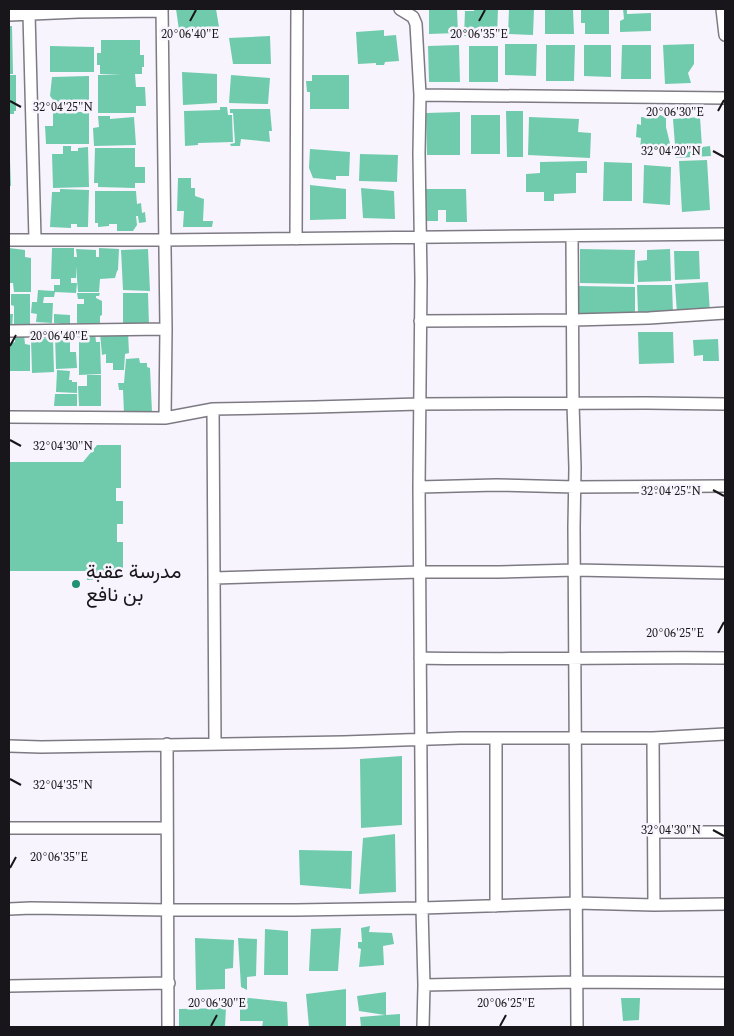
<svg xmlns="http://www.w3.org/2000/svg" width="734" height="1036" viewBox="0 0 734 1036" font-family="Spectral,Vazirmatn,serif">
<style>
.building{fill:#6fcbac}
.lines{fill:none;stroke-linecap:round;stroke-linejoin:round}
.minor-casing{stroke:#7e7a83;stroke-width:14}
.minor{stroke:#fff;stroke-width:11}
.ticks{fill:none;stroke:#18161a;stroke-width:2}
.poi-dot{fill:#209172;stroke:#f8f4fd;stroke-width:2}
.labels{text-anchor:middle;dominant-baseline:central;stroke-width:5;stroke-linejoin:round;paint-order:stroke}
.poi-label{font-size:20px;fill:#18161a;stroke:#f8f4fd;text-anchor:start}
.ticks-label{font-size:12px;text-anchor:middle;fill:#18161a;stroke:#f8f4fd;stroke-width:5;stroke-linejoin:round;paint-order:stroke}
</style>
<rect width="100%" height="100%" fill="#f8f4fd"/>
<path class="building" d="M176 9H216L219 27 179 30Z
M429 9H457L458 33 429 34Z
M474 9H498L497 37 464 36 465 11H474Z
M509 9H534L533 35 508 34Z
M545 9H573L574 34H545Z
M581 9H609V34H585V23H581Z
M623 9H627V14L651 13V31L620 32V21L624 19Z
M9 26H12L13 74H9Z
M384 30V36L396 35 399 61 385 62 384 65H376V63L358 64 356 32Z
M270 36 271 64H233L229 38Z
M101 40H140V55H144V67H142V74H135L136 87H145L146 106H136V113H98V75H121L100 74V65H97V53H101Z
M505 44H537L536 76 505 75Z
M694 44V64L688 73 691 83 665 84 663 45Z
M459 45 460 82H429L428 46Z
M546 45H575L574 81H546Z
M584 45H611V77L584 76Z
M622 45H651V79H621Z
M50 46 94 47V72H50Z
M469 46H498V82H469Z
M182 72 217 74V103L183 105Z
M9 75H16V111H14V114H9Z
M231 75 270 78 268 104 229 103Z
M312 75H349V109H310V92H307L306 81H312Z
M89 76V108H55L54 101 50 96 52 77Z
M220 107H227L228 115H232L233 142 198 143V145L185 146 184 111 220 110Z
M230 109H270L272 131H269L270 142 241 139 240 146H231L230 144 235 143 233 113H230Z
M506 111H523V157H507Z
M53 112H89V144H46L45 126H53Z
M460 112V155H427L426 113Z
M471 115H500V154H471Z
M660 115 666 117V127L672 152 640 150 641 138 636 137 637 124 641 125V117L657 118Z
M98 116H110V119L134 117 136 145 94 146 93 128 99 127Z
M529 117 579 119 578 132 591 133 590 158 528 155Z
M700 117 702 147 710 146 711 156 676 158 673 119Z
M63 146H71V151H78V148L88 147 89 187 53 188 52 154H63Z
M95 148H135V167H145V183H135V188L98 187V183H94Z
M310 149 350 152 349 176H336V180L313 178 309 168Z
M360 154 398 155 397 182 359 181Z
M9 159H10L11 186H9Z
M707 160 710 210 682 212 679 161Z
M587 161V173H576V193L554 194V201H544V192H526V174L540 173V162Z
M604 162 632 163V201H603Z
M644 165 671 167 670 205 643 203Z
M178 178H191V188H195V196L204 199 203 221H213L212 227H183L184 211H177Z
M310 185 346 189V219L310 220Z
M361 188 394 191 395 219 363 218Z
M60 189 89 190 88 227H77V224H71V228L50 227 52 192H60Z
M424 189H466L467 222H446V210H438V221H425Z
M95 191H136L137 204 141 203 142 213 145 212 146 222 139 223 138 216H136L137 225 133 231H117V224H109V226L98 227V223H95Z
M9 248 25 250V257L31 258V292H14L13 283H9Z
M52 248H74V257H77L76 249 96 250V257H99V248L119 249 118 270 117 271 115 278 100 279 99 292H78L76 266V278H71V283H77L76 293 55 292 54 297H44L43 303H53L52 323 36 322 37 314 31 313 32 302H37L38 290 54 291V285H60V279H51Z
M148 249 150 291 123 290 121 250Z
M580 249 635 250 634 284 580 283Z
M670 249 671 281 638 282 637 261 647 260V250Z
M674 251H699L700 279 675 280Z
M708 282 710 313 677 314 675 284Z
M637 285H672L673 313H638Z
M579 286 635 287V316L579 315Z
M77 293H100L99 296H96V298L102 301V315L100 316V323L82 324 77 323V304H84V299H78Z
M123 293H148L149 325H123Z
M11 294H30V326L14 327V306L11 305Z
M9 314H13L12 329H9Z
M54 314 70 315V325L54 323Z
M128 332 129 353 125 354 124 370H113V363H106V354L102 355 100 333Z
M638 332H673L674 363 639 364Z
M79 333H95L96 342H100L101 374 79 375Z
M15 334 24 335 25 344 30 345V371H9V343L15 342Z
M55 334H70V352H76L77 368 56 369Z
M53 338 54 372 32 373 31 339Z
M718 339 719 361H703V355L694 356 693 340Z
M139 358 140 363H147V367L150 368 152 412 124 413 123 390H119L118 383H124L126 359Z
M57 370 70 371 69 380H72V382H77V393L56 392Z
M87 375H101V406H79L78 386H87Z
M55 394H77V406H54Z
M97 445H121V488H116V501H123V524H117V542H123V579L87 580V571H9V462H83Z
M402 756V825L361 828 360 759Z
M395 834 396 892 359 894 363 838Z
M299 850 352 851 351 889 300 885Z
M370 926 369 932 392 933 394 944 383 946 384 965 359 967 361 949 358 948V942H362L361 928Z
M341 928 338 971H309L311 929Z
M265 929 288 931V975H264Z
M195 938 234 940 233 968 225 969V989L196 990Z
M238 938 257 939 256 976 247 977V990L241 987Z
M346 989V1027H309L306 994Z
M386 992V1015L400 1014V1027H361L360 1017 385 1015 359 1011 357 996Z
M240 997 287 1002 288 1027H262L263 1021H240Z
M621 998H640L639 1020 623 1021Z
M226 1008 225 1027H179V1009Z"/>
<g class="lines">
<g class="minor-casing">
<path id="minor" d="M162 9 166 329 165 418
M400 9 413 17 416 24 420 95 419 153 421 280 419 487 422 908 424 985 423 1027
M722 9 725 35
M29 14 35 239
M9 15 78 12 162 11
M420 95 725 98
M572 236 573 403 575 468 574 527 577 1027
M296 239 297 9
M9 240H164L725 234
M420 321 573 320 649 318 725 313
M9 331 166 329
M213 409 215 744
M9 417 165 418 213 409 315 407 419 404 647 403 725 404
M419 487 496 485 575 487 725 486
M214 578 420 572H499L575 570 725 573
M420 658C522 660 623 657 725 658
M653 738 654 905
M167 744 168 1027
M9 746 41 747 344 742 460 738H653L725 734
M9 828H167
M654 832H725
M496 906V739
M9 909 31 908 168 910H296L422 908 576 903 654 905 725 904
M424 985 577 982 725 983
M9 986 169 983"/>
</g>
<use href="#minor" class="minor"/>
</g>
<path class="ticks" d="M190 21 196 10M479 21 485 10M10 101 21 107M718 111 724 100M713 151 724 157M10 346 16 335M10 440 21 446M713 490 724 496M718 633 724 622M10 779 21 785M713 830 724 836M10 868 16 857M211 1026 217 1015M500 1026 506 1015"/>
<circle class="poi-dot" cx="76" cy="584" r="5"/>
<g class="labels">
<g class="poi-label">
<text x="86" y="572">مدرسة عقبة<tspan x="86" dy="23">بن نافع</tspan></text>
</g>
</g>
<g class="ticks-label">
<text x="190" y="38">20°06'40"E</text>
<text x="479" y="38">20°06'35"E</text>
<text x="63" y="111">32°04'25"N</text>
<text x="675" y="116">20°06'30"E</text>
<text x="671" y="155">32°04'20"N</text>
<text x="59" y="340">20°06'40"E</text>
<text x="63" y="450">32°04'30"N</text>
<text x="671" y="495">32°04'25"N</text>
<text x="675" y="637">20°06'25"E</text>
<text x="63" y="789">32°04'35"N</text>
<text x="671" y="834">32°04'30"N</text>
<text x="59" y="861">20°06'35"E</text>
<text x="217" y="1007">20°06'30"E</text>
<text x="506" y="1007">20°06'25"E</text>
</g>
<rect width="734" height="1036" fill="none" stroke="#18161a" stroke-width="20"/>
</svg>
